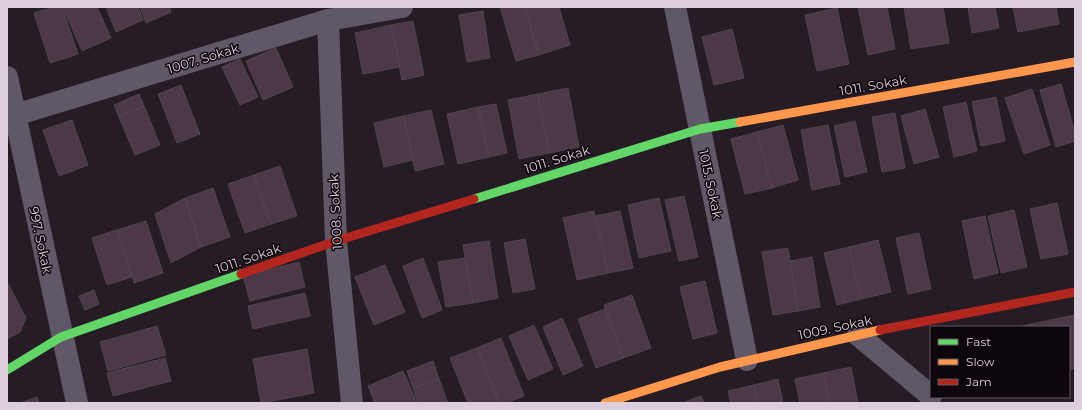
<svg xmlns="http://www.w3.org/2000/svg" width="1082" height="410" viewBox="0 0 1082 410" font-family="Montserrat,sans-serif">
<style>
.building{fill:#4c3846;stroke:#50464d}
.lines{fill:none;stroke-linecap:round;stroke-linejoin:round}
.street{stroke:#605767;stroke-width:22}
.fast{stroke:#63d668;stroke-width:9}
.slow{stroke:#ff974d;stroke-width:9}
.jam{stroke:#b3261e;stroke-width:9}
.labels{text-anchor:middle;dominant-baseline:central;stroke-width:3;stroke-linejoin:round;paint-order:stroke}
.street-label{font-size:13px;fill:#dccfdb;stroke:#0e060d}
</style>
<rect width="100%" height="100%" fill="#261c26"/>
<path class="building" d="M53 7H62L78 54 50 63 34 13Z
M63 7H97L111 38 82 51Z
M106 7H138L143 20 116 32Z
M140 7H169L171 12 146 23Z
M500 7H525L539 55 516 61Z
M525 7H559L570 45 539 55Z
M858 7H887L895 49 868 55Z
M904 7H943L949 43 911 49Z
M968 7H995L999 28 972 33Z
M1013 7H1056L1059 24 1018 32Z
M837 8 849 64 817 71 805 15Z
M483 11 490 58 467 62 459 15Z
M413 21 424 75 402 80 391 25Z
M391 25 400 67 363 74 355 33Z
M732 29 744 78 714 85 702 37Z
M276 48 293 87 263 100 246 61Z
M240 59 258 97 240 105 222 67Z
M1061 84 1075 133V141L1056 147 1040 90Z
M181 85 200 134 177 143 158 94Z
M568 88 579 147 549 153 538 94Z
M1032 89 1050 145 1024 154 1005 98Z
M139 94 144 106 119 117 114 105Z
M538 94 549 153 519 159 508 100Z
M996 97 1005 141 981 146 972 102Z
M966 102 977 151 954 157 943 107Z
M496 104 507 153 489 157 478 107Z
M144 106 160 145 135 155 119 117Z
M478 107 489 157 458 164 447 114Z
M925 109 939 157 914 164 901 116Z
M431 110 444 164 415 171 403 116Z
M895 113 905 168 882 172 872 117Z
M403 116 413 160 384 167 374 123Z
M72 120 88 165 59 176 43 130Z
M855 121 867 172 845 177 834 126Z
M783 125 798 180 772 188 757 132Z
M828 125 840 184 812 190 801 130Z
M757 132 772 188 745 194 731 139Z
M280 166 297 216 271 224 254 175Z
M254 175 271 224 245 233 228 184Z
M213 188 230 237 201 247 185 198Z
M684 196 698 257 679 261 665 200Z
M185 198 201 247 171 263 155 214Z
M659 198 671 251 639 258 628 205Z
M1057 203 1068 254 1041 259 1030 209Z
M1014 210 1027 267 1001 273 988 216Z
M594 211 608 273 577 280 563 218Z
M620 211 633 268 608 273 596 216Z
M985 216 998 273 974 279 962 221Z
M146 221 163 273 134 283 117 230Z
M117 230 132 277 107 285 92 238Z
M919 233 931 289 908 294 896 238Z
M525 239 535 289 513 293 504 243Z
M878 240 891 292 861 299 849 247Z
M489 241 498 298 473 303 463 245Z
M849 247 861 299 837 305 824 253Z
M788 248 798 311 773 315 762 252Z
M812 257 820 307 798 311 790 261Z
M423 258 442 310 422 318 403 266Z
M465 258 473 303 446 307 438 262Z
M299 262 305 287 250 301 243 276Z
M385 265 405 312 374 325 355 277Z
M705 281 717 333 693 339 680 287Z
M7 282 26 318 20 332 7 339Z
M94 290 99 304 85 310 79 296Z
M305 293 310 316 253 329 248 306Z
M632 295 651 348 623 358 604 305Z
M605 309 623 358 596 368 578 319Z
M1075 315V368L1069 370V327L1022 326Z
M562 318 583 366 563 375 543 327Z
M534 325 553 369 528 380 509 336Z
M157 326 166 355 108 371 100 342Z
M501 338 524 396 506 403H499L477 348Z
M477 348 499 403H468L450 358Z
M307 349 314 393 261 403 253 359Z
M165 358 171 381 113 396 107 373Z
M433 361 439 379 413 388 407 371Z
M851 367 858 403H829L823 373Z
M403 371 417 403H375L368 386Z
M823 373 829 403H800L795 379Z
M439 379 448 403H418L413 388Z
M778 379 783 403H758L754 385Z
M754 385 758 403H731L728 391Z
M701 396 704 403H682Z
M37 397 39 403H20Z"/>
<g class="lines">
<path class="street" d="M675 7 747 360
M328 20 336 241 352 403
M7 77 77 403
M7 120 15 115 328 20 402 7
M858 335 931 396"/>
<path class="fast" d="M474 199 700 129 740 122
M7 370 61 337 241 274"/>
<path class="slow" d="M740 122 1075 62
M605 403 720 367 880 330"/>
<path class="jam" d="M241 274 336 241 474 199
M880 330 1075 292"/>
</g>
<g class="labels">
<g class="street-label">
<text transform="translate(203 58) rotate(-17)">1007. Sokak</text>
<text transform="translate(873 85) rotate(-10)">1011. Sokak</text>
<text transform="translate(557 159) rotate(-17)">1011. Sokak</text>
<text transform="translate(711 184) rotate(78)">1015. Sokak</text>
<text transform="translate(335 212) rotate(-93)">1008. Sokak</text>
<text transform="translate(41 240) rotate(78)">997. Sokak</text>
<text transform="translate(248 258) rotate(-19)">1011. Sokak</text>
<text transform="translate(835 327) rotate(-12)">1009. Sokak</text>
</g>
</g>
<rect width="1082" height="410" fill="none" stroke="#dccfdb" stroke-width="16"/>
<rect x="930" y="326" width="140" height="72" fill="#0e060d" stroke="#60565f"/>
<rect x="938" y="339" width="20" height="6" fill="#63d668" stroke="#60565f"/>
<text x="966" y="346" font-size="12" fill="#dccfdb">Fast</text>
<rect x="938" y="359" width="20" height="6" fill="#ff974d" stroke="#60565f"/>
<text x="966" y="366" font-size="12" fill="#dccfdb">Slow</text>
<rect x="938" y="379" width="20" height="6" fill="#b3261e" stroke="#60565f"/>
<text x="966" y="386" font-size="12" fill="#dccfdb">Jam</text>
</svg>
